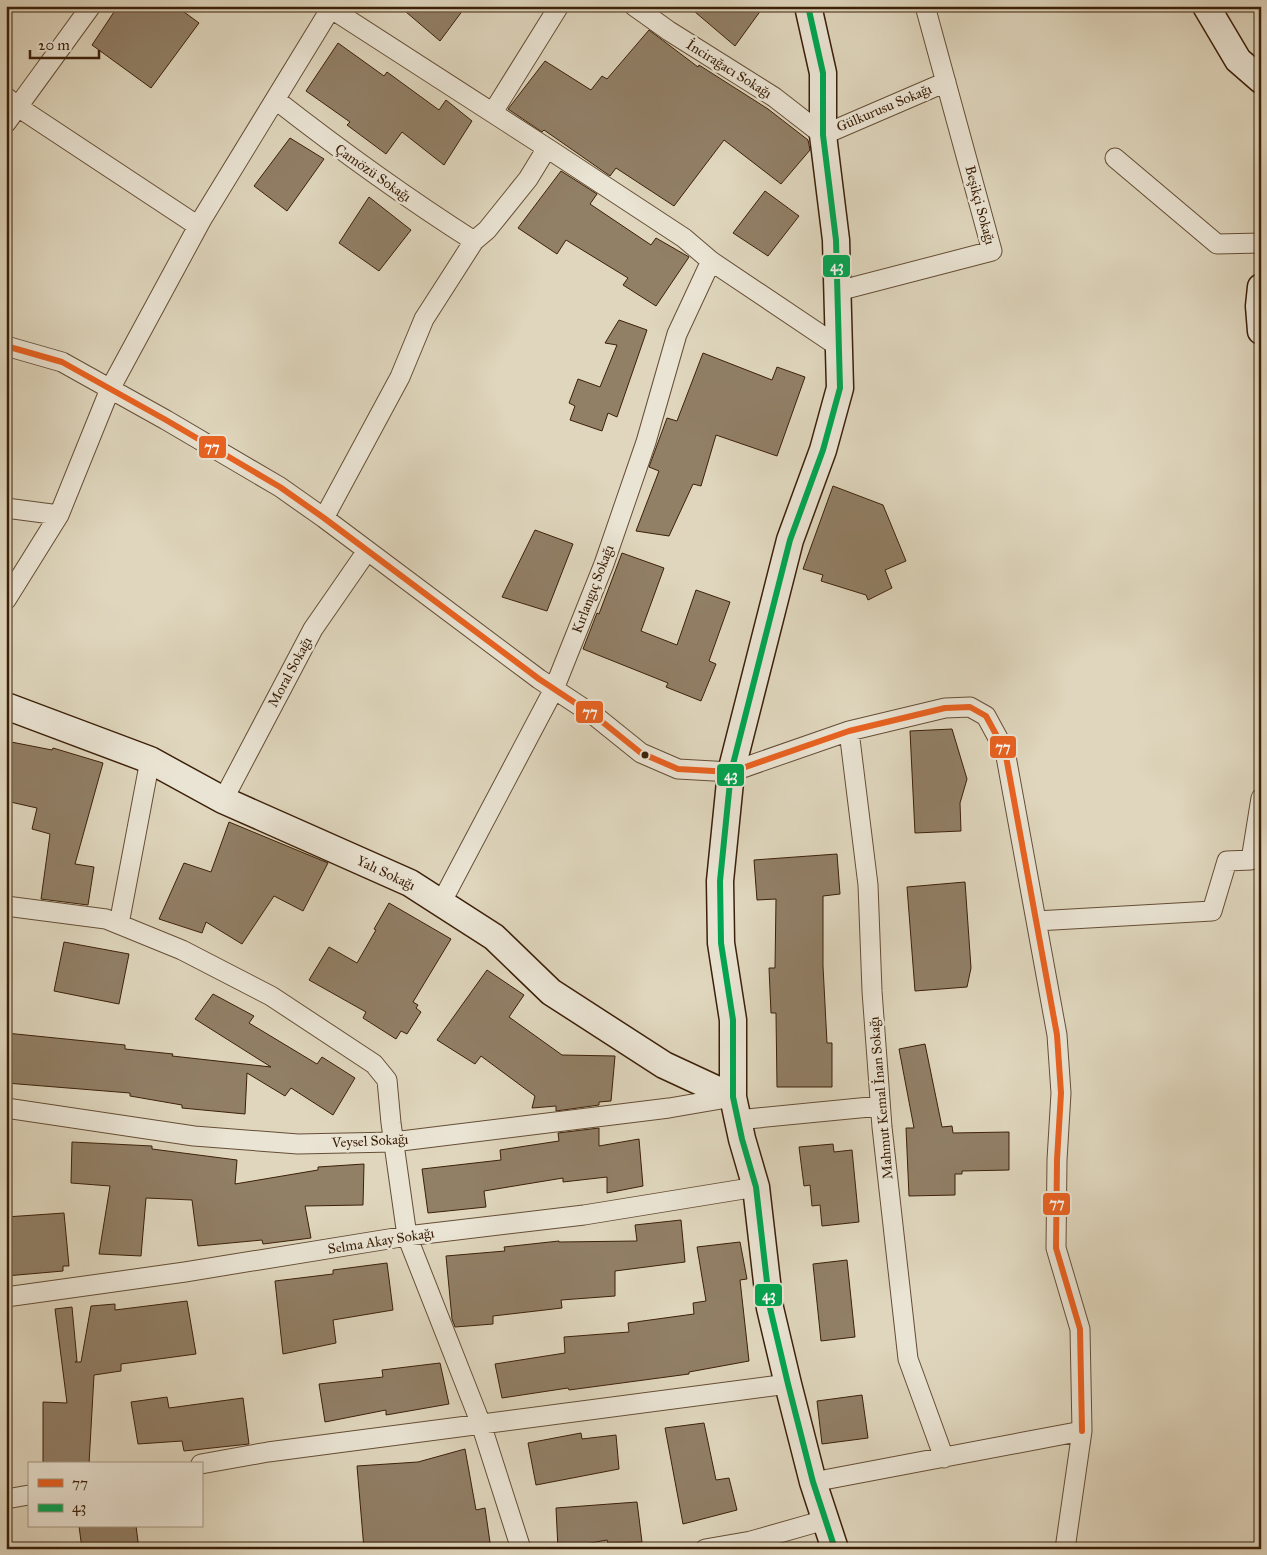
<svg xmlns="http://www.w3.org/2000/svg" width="1267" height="1555" viewBox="0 0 1267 1555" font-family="'IM FELL Great Primer',serif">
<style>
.building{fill:#917f66;stroke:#3c2008}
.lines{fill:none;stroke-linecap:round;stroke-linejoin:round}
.street-casing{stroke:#654e35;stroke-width:21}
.secondary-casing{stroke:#3c2008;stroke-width:29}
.street{stroke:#eae4d4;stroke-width:19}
.secondary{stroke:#eae4d4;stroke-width:26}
.bus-1-casing{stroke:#eae4d4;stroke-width:10}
.bus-2-casing{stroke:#eae4d4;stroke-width:10}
.bus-1{stroke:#e96221;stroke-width:6}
.bus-2{stroke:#00a651;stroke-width:6}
.bus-dot{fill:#3c2008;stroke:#eae4d4;stroke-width:2}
.labels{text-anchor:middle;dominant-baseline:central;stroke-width:5;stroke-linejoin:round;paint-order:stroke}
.street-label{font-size:14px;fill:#3c2008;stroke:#eae4d4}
.line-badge{stroke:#eae4d4;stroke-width:2}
.badge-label{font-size:14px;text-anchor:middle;font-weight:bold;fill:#fff}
</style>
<rect width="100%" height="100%" fill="#dfd6bd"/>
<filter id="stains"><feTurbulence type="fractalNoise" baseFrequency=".004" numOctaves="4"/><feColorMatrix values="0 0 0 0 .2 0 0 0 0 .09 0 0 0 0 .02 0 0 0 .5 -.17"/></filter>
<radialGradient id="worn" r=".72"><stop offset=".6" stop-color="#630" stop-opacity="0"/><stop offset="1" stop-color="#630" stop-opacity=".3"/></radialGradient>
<path class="building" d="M118 6H176L199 23 151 88 92 45Z
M399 6H466L440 41Z
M688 6H764L735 46Z
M649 30 698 67 699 65 768 109 808 140 810 150 781 184 724 140 674 206 616 168 610 176 544 130 542 132 508 109 545 61 591 90 602 76 607 79Z
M338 43 384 76 387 72 439 110 446 100 472 121 444 165 402 132 386 154 347 125 350 122 306 91Z
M290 138 324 159 287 211 254 186Z
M561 171 597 194 590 204 651 245 656 238 689 257 656 306 623 285 628 278 566 240 557 254 518 228Z
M765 191 799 216 768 256 733 233Z
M369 197 411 230 379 271 339 243Z
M619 320 647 330 617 417 608 413 602 431 570 420 575 406 569 403 578 379 600 387 617 345 605 343Z
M703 353 772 380 777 367 805 377 777 456 716 435 701 486 693 484 669 536 636 531 659 471 649 467 667 418 677 421Z
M833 486 883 505 906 561 885 570 892 588 868 600 866 595 821 581 823 575 803 569Z
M535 530 573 544 547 611 502 597Z
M622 553 664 568 641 631 677 645 696 590 730 602 709 661 716 664 701 701 666 687 668 683 583 649 597 613 599 614Z
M952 729 967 779 960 803 961 831 915 833 910 731Z
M6 741 52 750 53 748 103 763 75 864 94 867 88 905 41 899 50 834 32 829 37 808 6 801Z
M229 822 328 863 303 911 274 896 242 944 206 922 202 933 159 919 184 863 211 872Z
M837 854 840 894 823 896V966L827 1043H832V1087H777L776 1013H771L769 968H775L776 899 757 900 754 860Z
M965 882 971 968 967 987 915 991 907 887Z
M389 903 451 939 413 1002 418 1005 416 1008 421 1012 407 1034 401 1031 396 1039 363 1018 366 1012 309 980 329 947 357 963 376 930 374 929Z
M64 942 129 954 119 1004 54 991Z
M487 970 524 995 509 1017 562 1055 615 1056 611 1101 599 1102V1105L556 1111V1106L532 1108 535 1096 481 1056 475 1064 437 1040Z
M213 994 254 1016 249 1023 317 1064 322 1057 355 1078 333 1115 291 1088 285 1096 247 1073 245 1114 182 1108V1105L130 1096V1093L6 1083V1033L125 1045V1049L173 1054 172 1056 271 1067 195 1019Z
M925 1044 942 1127 952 1126 953 1133 1009 1132V1170L962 1171V1174H955V1195L909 1196 906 1128H914L899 1049Z
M599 1128V1146L639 1139 643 1186 607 1193V1177L563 1182V1178L484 1191 486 1207 428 1213 422 1169 501 1160 500 1150 559 1141 558 1133Z
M72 1142 152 1146V1149L237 1160 235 1184 318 1170V1167L364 1164 363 1205 305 1206 311 1238 263 1244 262 1240 198 1246 192 1200 146 1198 141 1256 99 1254 110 1186 71 1183Z
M833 1144 834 1152 852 1150 859 1222 822 1226 820 1205 812 1206 810 1185 804 1186 799 1147Z
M64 1213 69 1266H63V1271L6 1276V1217Z
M681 1220 685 1262 615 1271V1296L561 1300 562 1308 493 1316V1324L455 1327 452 1319 446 1256 505 1251 504 1247 559 1241V1242L637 1241 635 1225Z
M740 1242 747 1279 740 1280 749 1361 689 1372V1374L569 1390 568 1388 502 1398 495 1364 565 1353 564 1337 629 1332 628 1323 694 1314 693 1303 706 1301 697 1247Z
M847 1260 855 1337 821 1341 813 1264Z
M387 1263 393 1310 333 1320 336 1343 283 1354 275 1281 333 1274V1270Z
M187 1301 196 1354 121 1364V1371L94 1375 89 1464H43V1402L67 1403 55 1309 72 1307 77 1361 75 1362H81L91 1306 115 1304V1310Z
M440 1363 449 1404 386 1415V1410L325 1422 319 1384 383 1377 382 1370Z
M862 1395 868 1438 822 1444 817 1401Z
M167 1397 169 1408 243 1398 249 1444 184 1451 182 1441 138 1444 131 1402Z
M704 1423 716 1480 729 1478 737 1510 683 1524 665 1428Z
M581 1433 582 1439 616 1435 619 1469 536 1485 528 1443Z
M465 1449 476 1510 485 1508 491 1549H364L357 1466 418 1462Z
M637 1502 642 1542 608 1543 607 1540 558 1549 556 1508Z
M79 1526H136L139 1549H82Z"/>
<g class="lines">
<g class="street-casing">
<path id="street" d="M327 6 547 148
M634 6 669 31 774 97 823 135 946 82
M6 97 18 107 198 226
M276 100C340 150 405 197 474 241
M493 112 559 6
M6 123 91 6
M1115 158 1217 244 1261 243
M838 291 992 251 925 6
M6 346 62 362 166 420 280 487 324 518 539 679 595 716 641 753 678 769 731 772 849 731 945 708 970 707 986 716 1005 751 1057 1035 1061 1093 1057 1160 1056 1248 1080 1329 1082 1431
M6 508 59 515 110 389 202 219 331 8
M324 518 400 377 424 319 474 241 487 230 528 179 547 148 684 238 711 261 839 347
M6 600 59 515
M849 731 868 885 872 991 882 1127 908 1359 944 1458
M223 800 313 629 367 551
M441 903 554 689 604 564 646 442 677 334 711 261
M6 906 106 919 182 950 271 996 374 1064 387 1080 391 1123 407 1236 481 1424 521 1549
M1036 921 1212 911 1227 861 1251 860 1261 798
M119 924 150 760
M6 1108 194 1136 298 1144 393 1142 669 1108 733 1097
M737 1120 880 1106
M6 1297 185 1272 407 1236 584 1215 756 1187
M201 1464 268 1452 788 1384
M813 1482 1082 1431 1065 1549
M6 1499 29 1495
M705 1549 751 1541 825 1520"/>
</g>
<g class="secondary-casing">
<path id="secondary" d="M808 6 823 73V135L836 240 840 388 823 450 790 540 731 772 720 881 721 943 733 1020V1097L742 1139 756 1187 770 1308 788 1384 813 1482 835 1549
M1206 6 1238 60 1261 80
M1261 287 1259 306 1261 331
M6 706 150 760 223 800 410 883 494 937 551 992 664 1065 733 1097"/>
</g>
<use href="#street" class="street"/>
<use href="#secondary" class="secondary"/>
<g class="bus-1-casing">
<path id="bus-1" d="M6 346 62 362 166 420 280 487 324 518 539 679 595 716 641 753 678 769 731 772 849 731 945 708 970 707 986 716 1005 751 1057 1035 1061 1093 1057 1160 1056 1248 1080 1329 1082 1431"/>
</g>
<g class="bus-2-casing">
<path id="bus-2" d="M808 6 823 73V135L836 240 840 388 823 450 790 540 731 772 720 881 721 943 733 1020V1097L742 1139 756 1187 770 1308 788 1384 813 1482 835 1549"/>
</g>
<use href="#bus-1" class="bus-1"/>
<use href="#bus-2" class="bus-2"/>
</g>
<circle class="bus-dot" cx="645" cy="755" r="4.5"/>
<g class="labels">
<g class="street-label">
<text transform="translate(729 69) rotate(32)">İncirağacı Sokağı</text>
<text transform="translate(884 108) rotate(-23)">Gülkurusu Sokağı</text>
<text transform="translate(373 173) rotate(35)">Çamözü Sokağı</text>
<text transform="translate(980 205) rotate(75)">Beşikçi Sokağı</text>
<text transform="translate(593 589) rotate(-69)">Kırlangıç Sokağı</text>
<text transform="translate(290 672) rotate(-62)">Moral Sokağı</text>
<text transform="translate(386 873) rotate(25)">Yalı Sokağı</text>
<text transform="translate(881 1098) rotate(-95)">Mahmut Kemal İnan Sokağı</text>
<text transform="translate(370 1141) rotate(-3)">Veysel Sokağı</text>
<text transform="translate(381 1241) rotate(-9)">Selma Akay Sokağı</text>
</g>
</g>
<g class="line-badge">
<rect x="822" y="254" width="29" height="24" rx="5" fill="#00a651"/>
<rect x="198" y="435" width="29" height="24" rx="5" fill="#e96221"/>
<rect x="575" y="700" width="29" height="24" rx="5" fill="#e96221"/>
<rect x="989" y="735" width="28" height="24" rx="5" fill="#e96221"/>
<rect x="716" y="763" width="29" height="24" rx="5" fill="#00a651"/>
<rect x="1042" y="1192" width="29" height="24" rx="5" fill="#e96221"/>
<rect x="754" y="1283" width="29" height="24" rx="5" fill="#00a651"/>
</g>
<g class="badge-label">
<text x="837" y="271">43</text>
<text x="212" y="452">77</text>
<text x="590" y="717">77</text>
<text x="1003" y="752">77</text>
<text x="731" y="780">43</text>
<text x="1057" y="1208">77</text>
<text x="769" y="1300">43</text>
</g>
<rect width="1267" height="1555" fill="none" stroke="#dfd6bd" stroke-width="25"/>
<rect x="8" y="8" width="1252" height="1540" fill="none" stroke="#3c2008" stroke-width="2.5"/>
<rect x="12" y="12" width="1242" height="1530" fill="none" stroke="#3c2008"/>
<rect x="28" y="1462" width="175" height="65" fill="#eae4d4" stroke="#a49682"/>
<rect x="38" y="1479" width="25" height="8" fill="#e96221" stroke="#a49682"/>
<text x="72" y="1488" font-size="15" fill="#3c2008">77</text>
<rect x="38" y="1504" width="25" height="8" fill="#00a651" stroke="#a49682"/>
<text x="72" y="1512" font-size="15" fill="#3c2008">43</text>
<path d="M30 50v8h69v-8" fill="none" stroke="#3c2008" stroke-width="2.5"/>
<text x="38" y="50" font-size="15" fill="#3c2008" stroke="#eae4d4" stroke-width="4" paint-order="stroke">20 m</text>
<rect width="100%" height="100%" filter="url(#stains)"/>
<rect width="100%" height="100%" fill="url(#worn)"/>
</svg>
